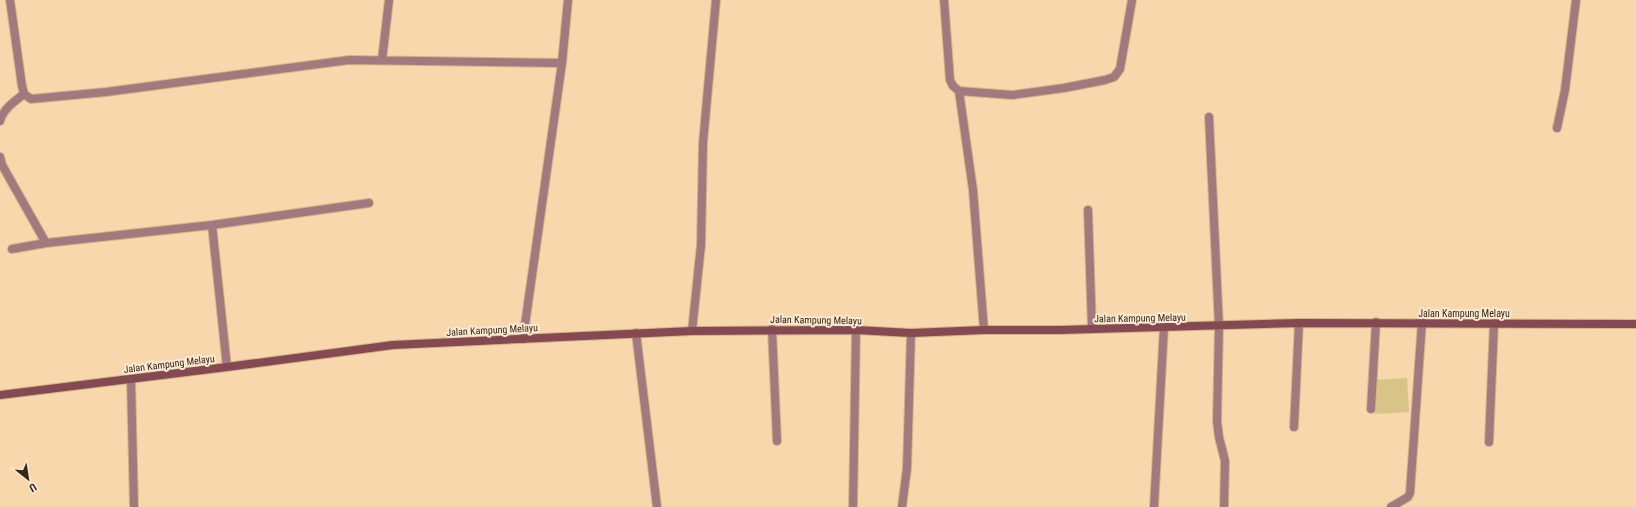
<svg xmlns="http://www.w3.org/2000/svg" width="1636" height="507" viewBox="0 0 1636 507" font-family="'Roboto Condensed',sans-serif">
<style>
.building{fill:#d8c486}
.lines{fill:none;stroke-linecap:round;stroke-linejoin:round}
.street-casing{stroke:#d3b48e;stroke-width:10}
.secondary-casing{stroke:#d3b48e;stroke-width:10}
.street{stroke:#a3797d;stroke-width:8}
.secondary{stroke:#844951;stroke-width:8}
.labels{text-anchor:middle;dominant-baseline:central;stroke-width:4;stroke-linejoin:round;paint-order:stroke}
.street-label{font-size:10px;fill:#392813;stroke:#f9e8d3}
</style>
<rect width="100%" height="100%" fill="#f9d7ad"/>
<path class="building" d="M1407 378 1409 412 1375 414 1373 380Z"/>
<g class="lines">
<g class="street-casing">
<path id="street" d="M10 0 22 86 24 94 31 99 106 92 349 60 562 63
M944 0 950 80 953 86 959 91 1012 95 1064 88 1105 80 1114 77 1120 69 1132 0
M382 60 389 0
M959 91 973 190 984 330
M1209 117 1219 326 1217 421 1219 437 1225 461 1224 507
M0 121C3 109 15 101 24 94
M1557 128 1565 90 1576 0
M0 157 2 165 46 243
M1088 210 1092 329
M212 225 227 367
M12 249 46 243 212 225 369 203
M772 329 777 441
M692 331 701 245 703 143 716 0
M636 333 657 507
M523 339 562 63 568 0
M131 379 134 507
M1371 409 1376 322
M1294 427 1299 323
M1489 442 1494 323
M853 507 856 330
M902 507 907 468 911 333
M1154 507 1164 327
M1391 507 1408 497 1410 493 1422 322"/>
</g>
<g class="secondary-casing">
<path id="secondary" d="M0 395 227 367 393 345 692 331 856 330 911 333 984 330H1060L1299 323 1636 324"/>
</g>
<use href="#street" class="street"/>
<use href="#secondary" class="secondary"/>
</g>
<g class="labels">
<g class="street-label">
<text x="1464" y="313">Jalan Kampung Melayu</text>
<text transform="translate(1140 318) rotate(-1)">Jalan Kampung Melayu</text>
<text transform="translate(816 320) rotate(1)">Jalan Kampung Melayu</text>
<text transform="translate(492 330) rotate(-3)">Jalan Kampung Melayu</text>
<text transform="translate(169 364) rotate(-7)">Jalan Kampung Melayu</text>
</g>
</g>
<g transform="translate(28 479) rotate(150)" stroke="#f9e8d3" stroke-width="3" paint-order="stroke">
<path d="M0-3L7 15L0 10L-7 15Z" fill="#392813"/>
<text y="-6" font-size="11" font-weight="bold" text-anchor="middle" fill="#392813">U</text>
</g>
</svg>
